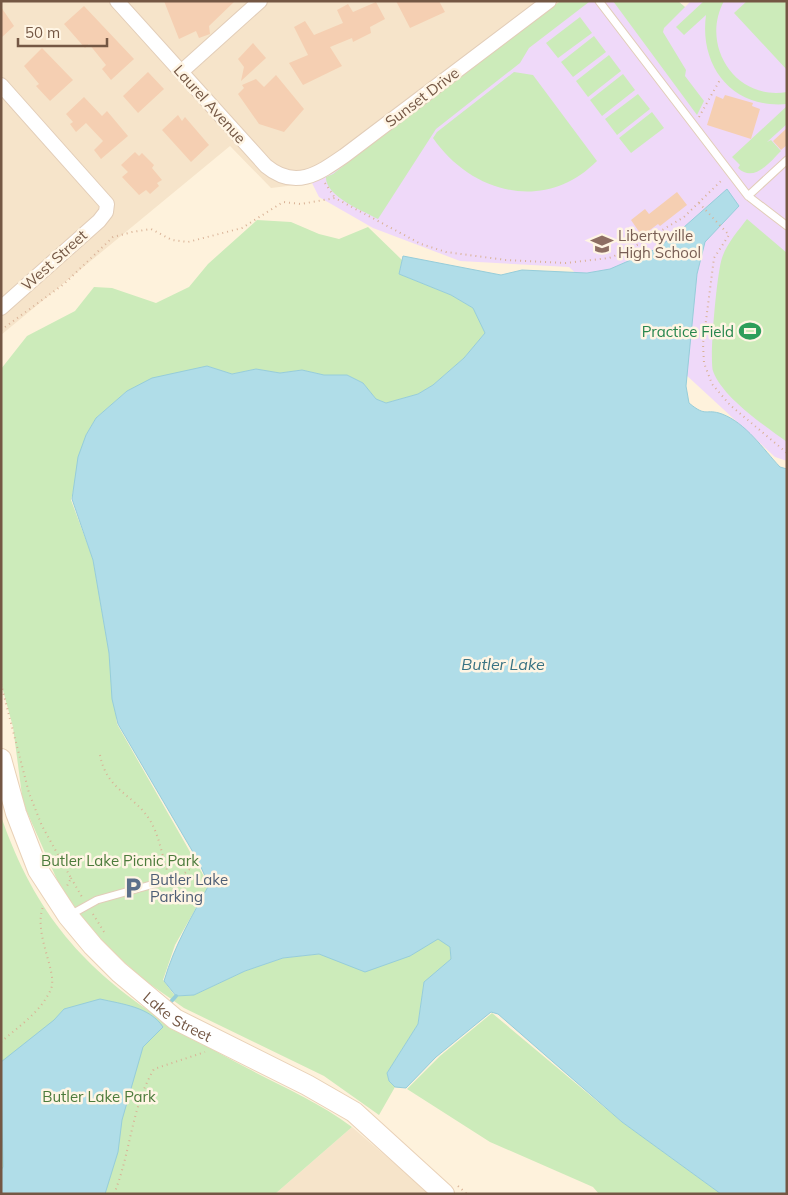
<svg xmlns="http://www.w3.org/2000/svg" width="788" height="1195" viewBox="0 0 788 1195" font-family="Mulish,sans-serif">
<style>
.residential{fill:#f6e4ca}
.education{fill:#efd9f9}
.green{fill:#ccebba}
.water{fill:#b0dde8;stroke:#96cdda}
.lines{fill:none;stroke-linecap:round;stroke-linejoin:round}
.stream{stroke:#96cdda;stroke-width:4}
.building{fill:#f5cfb2}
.lane-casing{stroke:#e2cdb8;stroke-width:9}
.street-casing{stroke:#e2cdb8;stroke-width:16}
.secondary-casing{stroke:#e9d1b7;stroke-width:22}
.path{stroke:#d9b296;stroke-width:2;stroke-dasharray:1 4;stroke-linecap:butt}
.lane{stroke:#fff;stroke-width:7}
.street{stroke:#fff;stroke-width:14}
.secondary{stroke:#fff;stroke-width:20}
.labels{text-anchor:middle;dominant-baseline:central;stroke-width:5;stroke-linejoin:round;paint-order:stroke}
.street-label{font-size:15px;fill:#745744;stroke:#fff5e4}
.education-label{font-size:15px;fill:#785e54;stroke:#fff5e4;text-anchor:start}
.leisure-label{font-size:15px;fill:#27864d;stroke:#fff5e4;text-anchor:end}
.park-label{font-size:15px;fill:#4c7b3b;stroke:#fff5e4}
.service-label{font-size:15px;fill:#4e5e75;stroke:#fff5e4;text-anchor:start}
.water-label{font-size:16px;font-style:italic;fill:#3a7383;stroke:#fff5e4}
</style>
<rect width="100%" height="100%" fill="#fef2dc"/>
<path class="residential" d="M1 1H564L312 183 271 188 230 146 1 335Z
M352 1127 430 1194H275Z"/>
<path class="education" d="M564 1H678L685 7 691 1H787V461L775 457 569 267 460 261 373 228 319 197 312 183Z"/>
<path class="green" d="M561 1 589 2 529 48 520 63 436 129 378 219C363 211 325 196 326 177L333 174 523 26Z
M613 1H678L685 7 664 28 663 32 686 70 685 76 704 101 697 115Z
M704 1H724C700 45 735 101 787 92V104C732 109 699 66 706 15L684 35 676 27Z
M747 1H787V70L734 13Z
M580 17 592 33 558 58 546 43Z
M594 36 606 52 573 77 561 62Z
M609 55 621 71 588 97 576 81Z
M514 72 533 75 597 161C545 213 472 194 433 138L437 132Z
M623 74 635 90 602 116 590 100Z
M638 94 650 109 617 135 605 119Z
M787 106V124L767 142 771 140 781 151C770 162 754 183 738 168L740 165 732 157Z
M652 112 664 128 631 153 619 138Z
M747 219 787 253V442C765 426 722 397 713 371 709 359 717 272 722 258 727 243 738 231 747 219Z
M257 220 291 222 319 234 339 239 368 227 402 260 399 274 451 295 473 308 485 333 464 358 433 385 418 394 386 403 376 399 363 383 347 375H324L302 370 280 373 256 369 232 374 207 366 127 391 96 418 86 435 71 500 93 559 109 652 117 724 209 885 175 945 163 980 175 996 194 995 245 971 283 958 319 954 337 959 410 956 438 938 450 947 451 959 424 983 418 1024 387 1073 389 1081 395 1087 379 1115 324 1076 184 1008 144 980 89 930 62 891 23 803 13 727 1 683V369L27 336 75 311 94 287 112 288 156 303 189 287 208 264Z
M1 816C47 951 126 1004 247 1068 283 1087 319 1102 352 1127L275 1194H1Z
M492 1013 622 1122 721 1194H599L593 1187 490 1142 407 1089 440 1056Z"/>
<path class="water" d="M727 189 739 206 705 242 697 274 686 386 689 403C707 418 705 408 722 414 746 423 763 449 780 467L787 469V1194H721L622 1122 498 1014 491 1012 436 1057 406 1088 395 1087 389 1081 387 1073 418 1024 424 982 451 959 450 947 438 939 410 956 365 972 319 954 283 958 245 971 194 995 176 996 164 981C175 944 191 918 209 885L200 865 196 866 197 859 118 724 112 699 109 653 93 560 72 499 78 457 86 435 96 418 127 391 152 378 207 366 232 374 256 369 280 373 302 370 324 375H347L363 383 376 399 386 403 418 394 433 385 464 358 485 333 473 308 451 295 399 274 403 256 501 275 522 270 587 273 610 269 656 249 675 235Z
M100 999C122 1004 150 1007 163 1027L143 1047 122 1120 118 1152 105 1194H1V1170L3 1167 1 1062 54 1020 64 1009Z"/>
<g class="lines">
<path class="stream" d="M167 1006 176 996"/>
</g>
<path class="building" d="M164 1H235L209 26 210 34 199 38 196 31 179 39Z
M396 1H439L445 12 410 28Z
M376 2 385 19 370 27 371 33 353 42 352 38 330 47 342 66 303 85 289 63 308 55 294 27 305 21 314 35 343 23 337 10 348 4 353 12Z
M84 6 134 59 111 80 102 69 106 65 89 44 85 48 64 24Z
M1 7 14 26 1 38Z
M253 43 266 58 241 81 244 67 238 59Z
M42 48 73 80 50 101 36 86 39 84 24 66Z
M148 72 164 89 138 113 123 96Z
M276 75 304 109 284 132 259 124 238 94 244 88 242 85 256 79 264 87Z
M725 95 753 103 752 106 760 109 751 139 707 125 716 96 723 99Z
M84 97 102 116 107 111 128 136 101 159 94 150 103 141 86 123 76 132 70 124 73 122 66 114Z
M178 115 182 121 185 117 209 145 191 162 162 130Z
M787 128V145L781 150 773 141Z
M135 152 139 156 142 153 154 165 152 168 162 180 157 183 159 186 150 194 146 190 139 195 122 177 128 172 121 165Z
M677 192 687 205 660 226 658 224 642 236 631 220 645 209 649 214Z"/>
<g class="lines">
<g class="lane-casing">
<path id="lane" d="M599 1 748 196
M787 160 748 196 787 226
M70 915 97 900 172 879"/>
</g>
<g class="street-casing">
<path id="street" d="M117 1 266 166C295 190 318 174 344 156L549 1
M181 72 260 1
M1 85 107 204 106 212 99 221 1 308"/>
</g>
<g class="secondary-casing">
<g id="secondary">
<path id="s1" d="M1 759 16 813 38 870 68 916 93 946 119 972 175 1019 307 1085 354 1112 444 1194"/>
</g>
</g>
<path class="path" d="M699 117 721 78
M325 183 335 198
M699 203 729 235 714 258 703 344 704 363 712 384 730 405 787 453
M1 330 64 284 113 237 132 232 151 229 172 240 188 242 242 228 283 202 301 204 335 198 421 244 446 252 506 260 566 263 609 258 627 251 684 217 723 179
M1 684 29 793 42 826 71 878 67 886
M100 755C107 792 135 794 151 822 159 836 162 855 167 870
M181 876 196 864
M71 878 82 897
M93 914 106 935
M1 1042C19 1026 41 1012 51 989 58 972 33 934 43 907
M458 1186 467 1194
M114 1194C131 1152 131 1108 154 1069L205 1052"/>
<use href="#lane" class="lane"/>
<use href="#street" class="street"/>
<use href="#secondary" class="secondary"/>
</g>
<defs>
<g id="school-bare" transform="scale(1.725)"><path d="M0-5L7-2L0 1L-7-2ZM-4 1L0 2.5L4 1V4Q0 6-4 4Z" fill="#8d6e63" stroke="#fff5e4" stroke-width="2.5" paint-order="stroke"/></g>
<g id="stadium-bare" transform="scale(1.725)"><path d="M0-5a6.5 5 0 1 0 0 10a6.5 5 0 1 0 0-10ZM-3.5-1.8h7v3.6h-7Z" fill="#2e9e5b" stroke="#fff5e4" stroke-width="2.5" paint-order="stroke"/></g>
<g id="parking-bare" transform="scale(1.725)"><path d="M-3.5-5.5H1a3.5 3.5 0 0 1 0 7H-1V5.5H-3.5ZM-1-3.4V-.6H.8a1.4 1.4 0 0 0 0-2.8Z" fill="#5c6f8a" stroke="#fff5e4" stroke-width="2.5" paint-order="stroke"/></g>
</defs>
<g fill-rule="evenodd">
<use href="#school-bare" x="602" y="244"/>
<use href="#stadium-bare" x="750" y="331"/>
<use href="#parking-bare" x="133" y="888"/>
</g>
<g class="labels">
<g class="street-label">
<text transform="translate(422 97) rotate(-37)">Sunset Drive</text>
<text transform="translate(210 104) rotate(48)">Laurel Avenue</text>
<text transform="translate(54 260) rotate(-42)">West Street</text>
<text stroke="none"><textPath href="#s1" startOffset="322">Lake Street</textPath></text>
</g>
<g class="education-label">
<text x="618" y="235">Libertyville<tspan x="618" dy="17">High School</tspan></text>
</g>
<g class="leisure-label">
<text x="734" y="331">Practice Field</text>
</g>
<g class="park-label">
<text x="120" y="860">Butler Lake Picnic Park</text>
<text x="99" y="1096">Butler Lake Park</text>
</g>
<g class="service-label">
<text x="150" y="879">Butler Lake<tspan x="150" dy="17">Parking</tspan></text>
</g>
<g class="water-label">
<text x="503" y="664">Butler Lake</text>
</g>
</g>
<rect width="788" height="1195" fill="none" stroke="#745744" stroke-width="5"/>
<path d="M18 38v8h89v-8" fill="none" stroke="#745744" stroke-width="2.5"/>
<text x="25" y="38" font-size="15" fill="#745744" stroke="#fff5e4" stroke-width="4" paint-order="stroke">50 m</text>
</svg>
